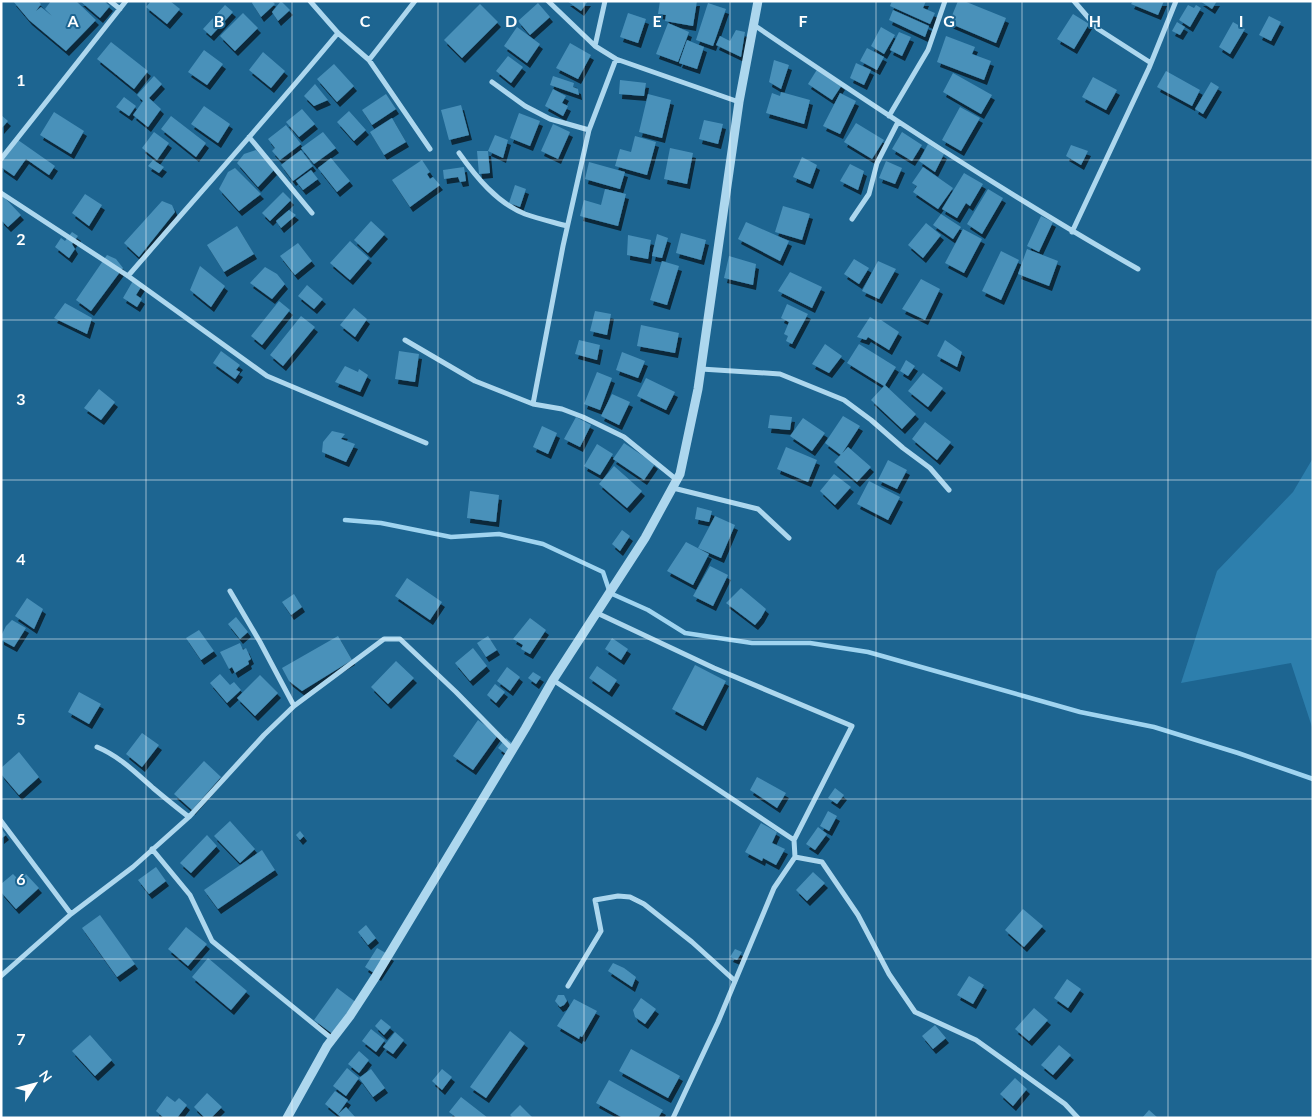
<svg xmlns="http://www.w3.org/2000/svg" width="1314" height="1119" viewBox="0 0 1314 1119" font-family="Lato,sans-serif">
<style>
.green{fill:#2d7fad}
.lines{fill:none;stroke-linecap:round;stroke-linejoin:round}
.stream{stroke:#a0d4f0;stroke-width:4.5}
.building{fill:#4a91ba;filter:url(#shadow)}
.minor{stroke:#add7ee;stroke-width:5}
.tertiary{stroke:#add7ee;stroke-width:9}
.grid{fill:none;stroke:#fff;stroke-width:1;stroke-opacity:0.55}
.grid-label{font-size:16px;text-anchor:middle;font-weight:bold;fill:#fff;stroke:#1d6591;stroke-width:4;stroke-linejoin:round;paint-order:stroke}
</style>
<defs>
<filter id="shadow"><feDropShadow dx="3" dy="5" stdDeviation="0" flood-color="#0009"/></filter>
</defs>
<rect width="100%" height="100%" fill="#1d6591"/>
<path class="green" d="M1313 458V730L1291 663 1181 683 1217 571 1293 492Z"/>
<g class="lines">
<path class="stream" d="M345 520 381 523 451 537 499 534 543 544 603 572 610 593 648 610 685 633 752 643H810L868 652 1080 712 1154 727 1238 753 1313 779"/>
</g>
<path class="building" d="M13 1H38L41 4 36 11 41 7 52 16 45 9 51 1H76L96 20 66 51 29 20Z
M80 1H104L110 6 100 18Z
M151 1H170L180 9 167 24 146 7Z
M253 1H272L275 4 261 17 252 3Z
M281 1 290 10 278 21 272 12Z
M567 1H588L581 11Z
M660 1H697L693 26 665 21 666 15 658 14Z
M892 1H926L923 8 935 13 930 24 890 6Z
M958 1H964L1006 18 996 43 949 23Z
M1133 1H1164L1158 15 1131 4Z
M1200 1H1217L1212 9Z
M538 3 550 17 530 35 518 21Z
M708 3 726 9 713 46 696 40Z
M480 4 498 22 462 58 444 40Z
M225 5 233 12 211 36 203 29Z
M1188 5 1194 8 1196 5 1201 8 1190 27 1179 20Z
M893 10 929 26 925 37 889 20Z
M243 13 258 28 235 51 220 36Z
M628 13 646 19 638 43 620 37Z
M1073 14 1089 24 1074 49 1057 39Z
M1269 16 1281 22 1271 41 1259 35Z
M1177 22 1185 27 1180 35 1172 31Z
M1233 22 1245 29 1230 54 1219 47Z
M668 23 689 32 678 62 656 54Z
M517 27 540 44 527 63 504 46Z
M881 27 895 35 884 54 871 46Z
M736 30 745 32 741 57 716 45 720 36 730 41Z
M899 32 911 37 902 56 890 50Z
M946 36 975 47 972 54 991 61 984 80 937 62Z
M687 40 704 47 697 69 679 63Z
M111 42 148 71 134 89 97 59Z
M570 43 591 55 578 79 556 68Z
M867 48 884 57 877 70 860 61Z
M204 50 223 64 207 85 188 72Z
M263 52 285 71 271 88 249 70Z
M508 56 523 67 511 83 496 71Z
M774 60 789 65 781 89 769 82Z
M856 63 871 70 864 85 850 78Z
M334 64 354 86 337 102 317 79Z
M818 68 842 85 832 100 808 84Z
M1166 71 1200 90 1192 106 1157 87Z
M953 73 992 95 981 114 943 92Z
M154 76 162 84 149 98 161 109 148 127 133 115 143 101 137 95Z
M553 76 574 83 573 87 578 89 579 95 550 85Z
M1093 77 1117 90 1106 110 1082 97Z
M620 80 646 83 644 96 619 94Z
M1211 82 1219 87 1203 114 1195 109Z
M315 84 328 100 314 106 304 96Z
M553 89 566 96 562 103 568 106 563 116 545 106Z
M781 92 810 100 804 124 766 113 772 93 780 96Z
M840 93 856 101 840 134 823 126Z
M386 94 396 109 372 125 362 110Z
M648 94 671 100 662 138 639 132Z
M124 97 136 106 129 116 116 107Z
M461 105 469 135 449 140 441 110Z
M204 106 230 124 218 143 191 124Z
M960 107 980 118 961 151 942 140Z
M302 109 315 124 299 137 286 122Z
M349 111 366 130 354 141 337 122Z
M54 112 84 131 71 154 40 135Z
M519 113 540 121 530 146 510 138Z
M1 115 8 121 1 129Z
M171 116 206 143 196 157 161 129Z
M392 118 406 142 384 155 370 132Z
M704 120 723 124 718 144 699 139Z
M856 123 884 140 872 159 844 142Z
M553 124 570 132 558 159 541 151Z
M286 125 301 144 280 160 272 151 275 148 268 139Z
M154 132 169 143 157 160 142 148Z
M323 132 336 148 314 164 301 148Z
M902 132 922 145 912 161 892 149Z
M495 135 508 140 503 158 488 151 490 173 479 174 477 151H488Z
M635 136 656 142 647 175 615 166 620 149 631 152Z
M18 140 55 166 49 175 26 159 14 176 1 167V163Z
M928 144 944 154 935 172 919 161Z
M1071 145 1088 151 1081 165 1066 156Z
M670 148 693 153 687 184 664 179Z
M256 150 274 170 258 187 237 163 244 154Z
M301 150 313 166 293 181 281 165Z
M802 157 817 165 810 184 793 177Z
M331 158 350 181 337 192 318 168Z
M153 160 164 167 159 173 148 166Z
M422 160 430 172 427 174 430 179 433 177 440 185 410 207 392 180Z
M886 161 902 168 895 184 879 178Z
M589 162 625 172 620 189 585 179Z
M850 164 864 171 858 190 840 181Z
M464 167 466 181 460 182 458 177 444 179 443 170Z
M923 167 953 188 938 209 913 192 917 186 912 183Z
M235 168 261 194 239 211 219 189 228 172Z
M311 170 318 179 303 190 296 181Z
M964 173 983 184 970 206 966 203 957 218 942 209Z
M515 185 526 189 520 207 509 203Z
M605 189 626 194 618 226 580 216 584 200 601 205Z
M988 189 1003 198 982 234 967 224Z
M283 192 291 200 270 221 262 213Z
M1 194 21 215 8 227 1 220Z
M85 194 102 205 89 226 72 213Z
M162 201 172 205 175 212 139 257 124 243Z
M783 206 810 214 802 240 775 232Z
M289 210 296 215 281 228 276 221Z
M941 214 961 227 953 239 933 225Z
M1041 216 1053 222 1039 252 1027 246Z
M371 221 385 234 368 253 354 240Z
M746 222 789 241 780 261 738 239Z
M926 223 941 235 923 258 908 245Z
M237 226 254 254 224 272 207 245Z
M963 229 982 239 964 273 945 263Z
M72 232 78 236 72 244 75 249 69 258 55 247 61 238 65 241Z
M681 233 706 240 701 260 676 253Z
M657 234 668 238 662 258 652 256Z
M628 235 651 240 648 259 627 255Z
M350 241 369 258 350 280 330 263Z
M298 243 312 261 295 275 280 256Z
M1027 249 1058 261 1049 286 1018 274Z
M1001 251 1019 260 1001 300 982 291Z
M107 255 116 259 123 268 91 311 76 300Z
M729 256 756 264 753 285 724 278Z
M854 259 869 268 859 284 844 274Z
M662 261 679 266 667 305 650 300Z
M878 261 896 269 879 299 862 291Z
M200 266 225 286 211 307 190 290Z
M265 267 277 274 285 284 272 299 250 283Z
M790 272 822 287 812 308 778 291Z
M134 279 143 284 136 295 142 299 137 307 123 298Z
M921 279 940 289 925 320 902 309Z
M307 285 323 299 314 309 298 296Z
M279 301 290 310 262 345 251 336Z
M65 303 92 318 87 334 54 318Z
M787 304 808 314 792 344 786 341 788 336 784 334 789 322 781 318Z
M354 308 367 319 355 337 340 325Z
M595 311 611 314 607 335 590 331Z
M301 316 315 327 283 366 270 355Z
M870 317 877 321 881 320 899 332 889 350 868 337 866 340 857 337Z
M641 325 679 333 675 353 637 346Z
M579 340 600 345 597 360 575 354Z
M945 340 962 352 957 367 937 356Z
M825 344 842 356 829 373 812 364Z
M859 344 896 367 885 385 916 414 902 429 871 400 884 386 847 363Z
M221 351 240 365 236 370 240 372 235 379 213 363Z
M399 351 419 354 415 382 395 379Z
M622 352 645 361 638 378 616 370Z
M906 360 915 366 908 376 900 371Z
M345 366 358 372 359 369 368 375 360 392 335 382Z
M597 372 612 378 600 410 584 404Z
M923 373 943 388 928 407 908 391Z
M646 378 675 392 666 410 637 396Z
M99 389 115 402 101 420 84 408Z
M612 394 630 402 619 425 601 416Z
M770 415 792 417 790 430 768 428Z
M843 416 860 426 841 455 825 443Z
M576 417 591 425 580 447 564 439Z
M803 418 825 433 812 451 790 436Z
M925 422 951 442 937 460 912 439Z
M542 426 557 433 548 454 533 447Z
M332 431 345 434 341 439 355 444 346 462 322 452 323 442Z
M624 443 655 464 644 480 613 459Z
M597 444 613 454 600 475 584 466Z
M786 447 817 460 808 482 777 469Z
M848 447 871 467 857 482 834 462Z
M888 460 907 470 897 489 878 480Z
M614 466 642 491 627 508 599 484Z
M834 474 851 487 835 505 820 491Z
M869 481 900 497 888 520 857 504Z
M470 491 499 495 496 522 467 518Z
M697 507 712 511 709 522 695 519Z
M715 516 735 525 721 558 698 548Z
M622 530 630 536 620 551 612 544Z
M686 542 709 554 693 585 667 571Z
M710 566 728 575 713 606 693 596Z
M407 578 442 602 430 620 395 596Z
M741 588 766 609 761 618 755 625 726 603Z
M294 594 302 607 291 615 282 602Z
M27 598 43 609 34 629 15 616Z
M236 617 248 632 240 639 228 624Z
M530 618 546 630 530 654 521 649 523 645 513 639Z
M12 620 26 628 14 647 1 640V636L6 626Z
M199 630 214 651 201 660 186 638Z
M338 636 352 660 302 691 289 681 282 668Z
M488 636 497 650 486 657 477 643Z
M612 638 628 649 621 660 605 649Z
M240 643 243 650 246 648 251 659 248 661 249 664 235 673 232 667 229 669 220 652Z
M473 648 487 666 470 681 455 663Z
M396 661 414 678 388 704 371 687Z
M695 665 726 681 703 726 672 709Z
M597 666 617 680 609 692 589 678Z
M507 667 520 677 510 691 497 681Z
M533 672 541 677 536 684 528 678Z
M220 674 230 685 234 682 241 690 227 703 210 683Z
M260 675 278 693 255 716 237 698Z
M495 684 505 692 496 703 487 695Z
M79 692 101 704 89 724 68 712Z
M478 720 498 735 473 770 453 756Z
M142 733 159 745 142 767 126 754Z
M506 738 513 744 506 754 498 748Z
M19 752 39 777 19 795 1 774V768Z
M204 761 221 777 192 810 174 794Z
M757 777 786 793 777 808 750 790Z
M835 788 844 795 837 804 828 798Z
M828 811 837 816 829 831 820 826Z
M230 821 255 849 240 863 214 836Z
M761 823 777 832 772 843 785 849 776 865 763 858 762 861 745 852Z
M818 827 827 834 815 850 806 844Z
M1 828 6 835 1 839Z
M300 831 304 836 300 840 296 835Z
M207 835 217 846 191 873 180 863Z
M262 850 275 870 218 909 204 890Z
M156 867 166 881 149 894 138 880Z
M24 872 39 888 16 909 1 892V884L13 874 18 879Z
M813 872 825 883 807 901 796 890Z
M1023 909 1043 926 1024 947 1005 930Z
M100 915 135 964 117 977 82 928Z
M366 925 376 938 368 945 358 932Z
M186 927 207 944 188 966 168 949Z
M377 948 391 956 378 976 365 967Z
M735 949 742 952 737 960 730 957Z
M208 958 247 991 231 1010 192 977Z
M613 963 624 968 636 977 632 987 608 971Z
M969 976 984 985 973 1004 957 995Z
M1067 979 1081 989 1068 1008 1054 998Z
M337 988 357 1003 334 1035 314 1020Z
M558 995H564L567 1001 564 1005 560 1007 555 1001Z
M641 998 656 1009 645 1024 635 1017 633 1010Z
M574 999 597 1011 582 1037 580 1036 579 1039 557 1026Z
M1034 1008 1048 1020 1029 1041 1015 1029Z
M381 1019 391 1027 384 1035 375 1026Z
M935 1025 946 1038 933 1049 922 1036Z
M371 1029 385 1040 376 1052 362 1041Z
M510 1031 525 1043 486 1098 470 1087Z
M395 1032 404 1040 393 1054 383 1047Z
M90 1035 112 1060 95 1076 72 1051Z
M1059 1045 1071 1055 1053 1075 1041 1065Z
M631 1049 680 1076 668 1098 619 1071Z
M359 1051 369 1060 359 1073 348 1064Z
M347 1068 359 1078 346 1096 333 1086Z
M371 1069 385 1088 373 1097 359 1078Z
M442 1069 452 1077 442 1090 432 1081Z
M1015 1078 1027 1089 1013 1106 1000 1094Z
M609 1080 663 1110 658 1118H623L596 1103Z
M335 1091 348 1100 338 1114 346 1107 356 1118H342L325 1104Z
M207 1093 222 1107 211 1118H205L194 1107Z
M167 1096 175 1102 179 1098 187 1105 177 1118H164L156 1111Z
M461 1097 488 1118H457L449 1112Z
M520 1105 533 1118H513L510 1115Z
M1149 1110 1158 1118H1142Z"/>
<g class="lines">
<path class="minor" d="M110 1 120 9
M310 1 338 33 369 60 430 149
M548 1 595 46 616 59 739 102
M1074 1 1098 29 1151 63
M754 25C879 110 1006 194 1138 269
M595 46 605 1
M369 60 415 1
M492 82 525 106 550 119 589 130
M889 116 928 50 945 1
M249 137 312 213
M459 153C476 177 497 203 525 214 539 219 553 222 567 226
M1 159 126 1
M1 193 128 276 267 376 426 443
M852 219 869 194 877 163 898 122
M1072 232 1149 68 1176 1
M128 276C198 195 270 115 338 33
M405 340 475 381 533 404 562 409 583 417 624 437 677 480
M701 369 780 374 844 400 871 420 903 448 930 468 949 490
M533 404 563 246 589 130 616 59
M673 488 758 509 789 538
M230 591 260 642 294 706
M597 613 714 668 852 726 794 840 795 857
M553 680 794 840
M97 747C119 756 135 772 153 788 165 798 177 808 189 817
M1 821 71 914
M152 849 190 895 212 941 331 1038 330 1041
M1 976 71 914 133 867 189 817 264 735 294 706 384 639H400L456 692 512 749
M568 986 601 931 595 900 618 896 630 897 644 904 692 942 734 980
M673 1118 718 1022 774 888 795 857 822 862 858 915 889 974 915 1012 976 1040 1065 1104 1078 1118"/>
<path class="tertiary" d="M287 1118 327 1046 350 1016 376 976 525 729 553 680 645 538 680 474 698 389 739 102 758 1"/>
</g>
<path class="grid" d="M146 1V1118M292 1V1118M438 1V1118M584 1V1118M730 1V1118M876 1V1118M1022 1V1118M1168 1V1118M1 160H1313M1 320H1313M1 480H1313M1 639H1313M1 799H1313M1 959H1313"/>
<g class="grid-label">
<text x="73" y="27">A</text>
<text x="219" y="27">B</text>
<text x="365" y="27">C</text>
<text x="511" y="27">D</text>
<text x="657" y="27">E</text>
<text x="803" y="27">F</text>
<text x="949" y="27">G</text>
<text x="1095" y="27">H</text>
<text x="1241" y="27">I</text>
<text x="21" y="86">1</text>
<text x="21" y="245">2</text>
<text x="21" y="405">3</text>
<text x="21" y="565">4</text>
<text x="21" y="725">5</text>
<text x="21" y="885">6</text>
<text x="21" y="1045">7</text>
</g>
<rect width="1314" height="1119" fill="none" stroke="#ffffff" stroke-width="5"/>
<g transform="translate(35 1084) rotate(54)" stroke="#1d6591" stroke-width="4" paint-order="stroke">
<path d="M0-4L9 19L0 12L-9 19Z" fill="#ffffff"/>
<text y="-8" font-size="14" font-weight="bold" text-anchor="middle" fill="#ffffff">N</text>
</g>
</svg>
